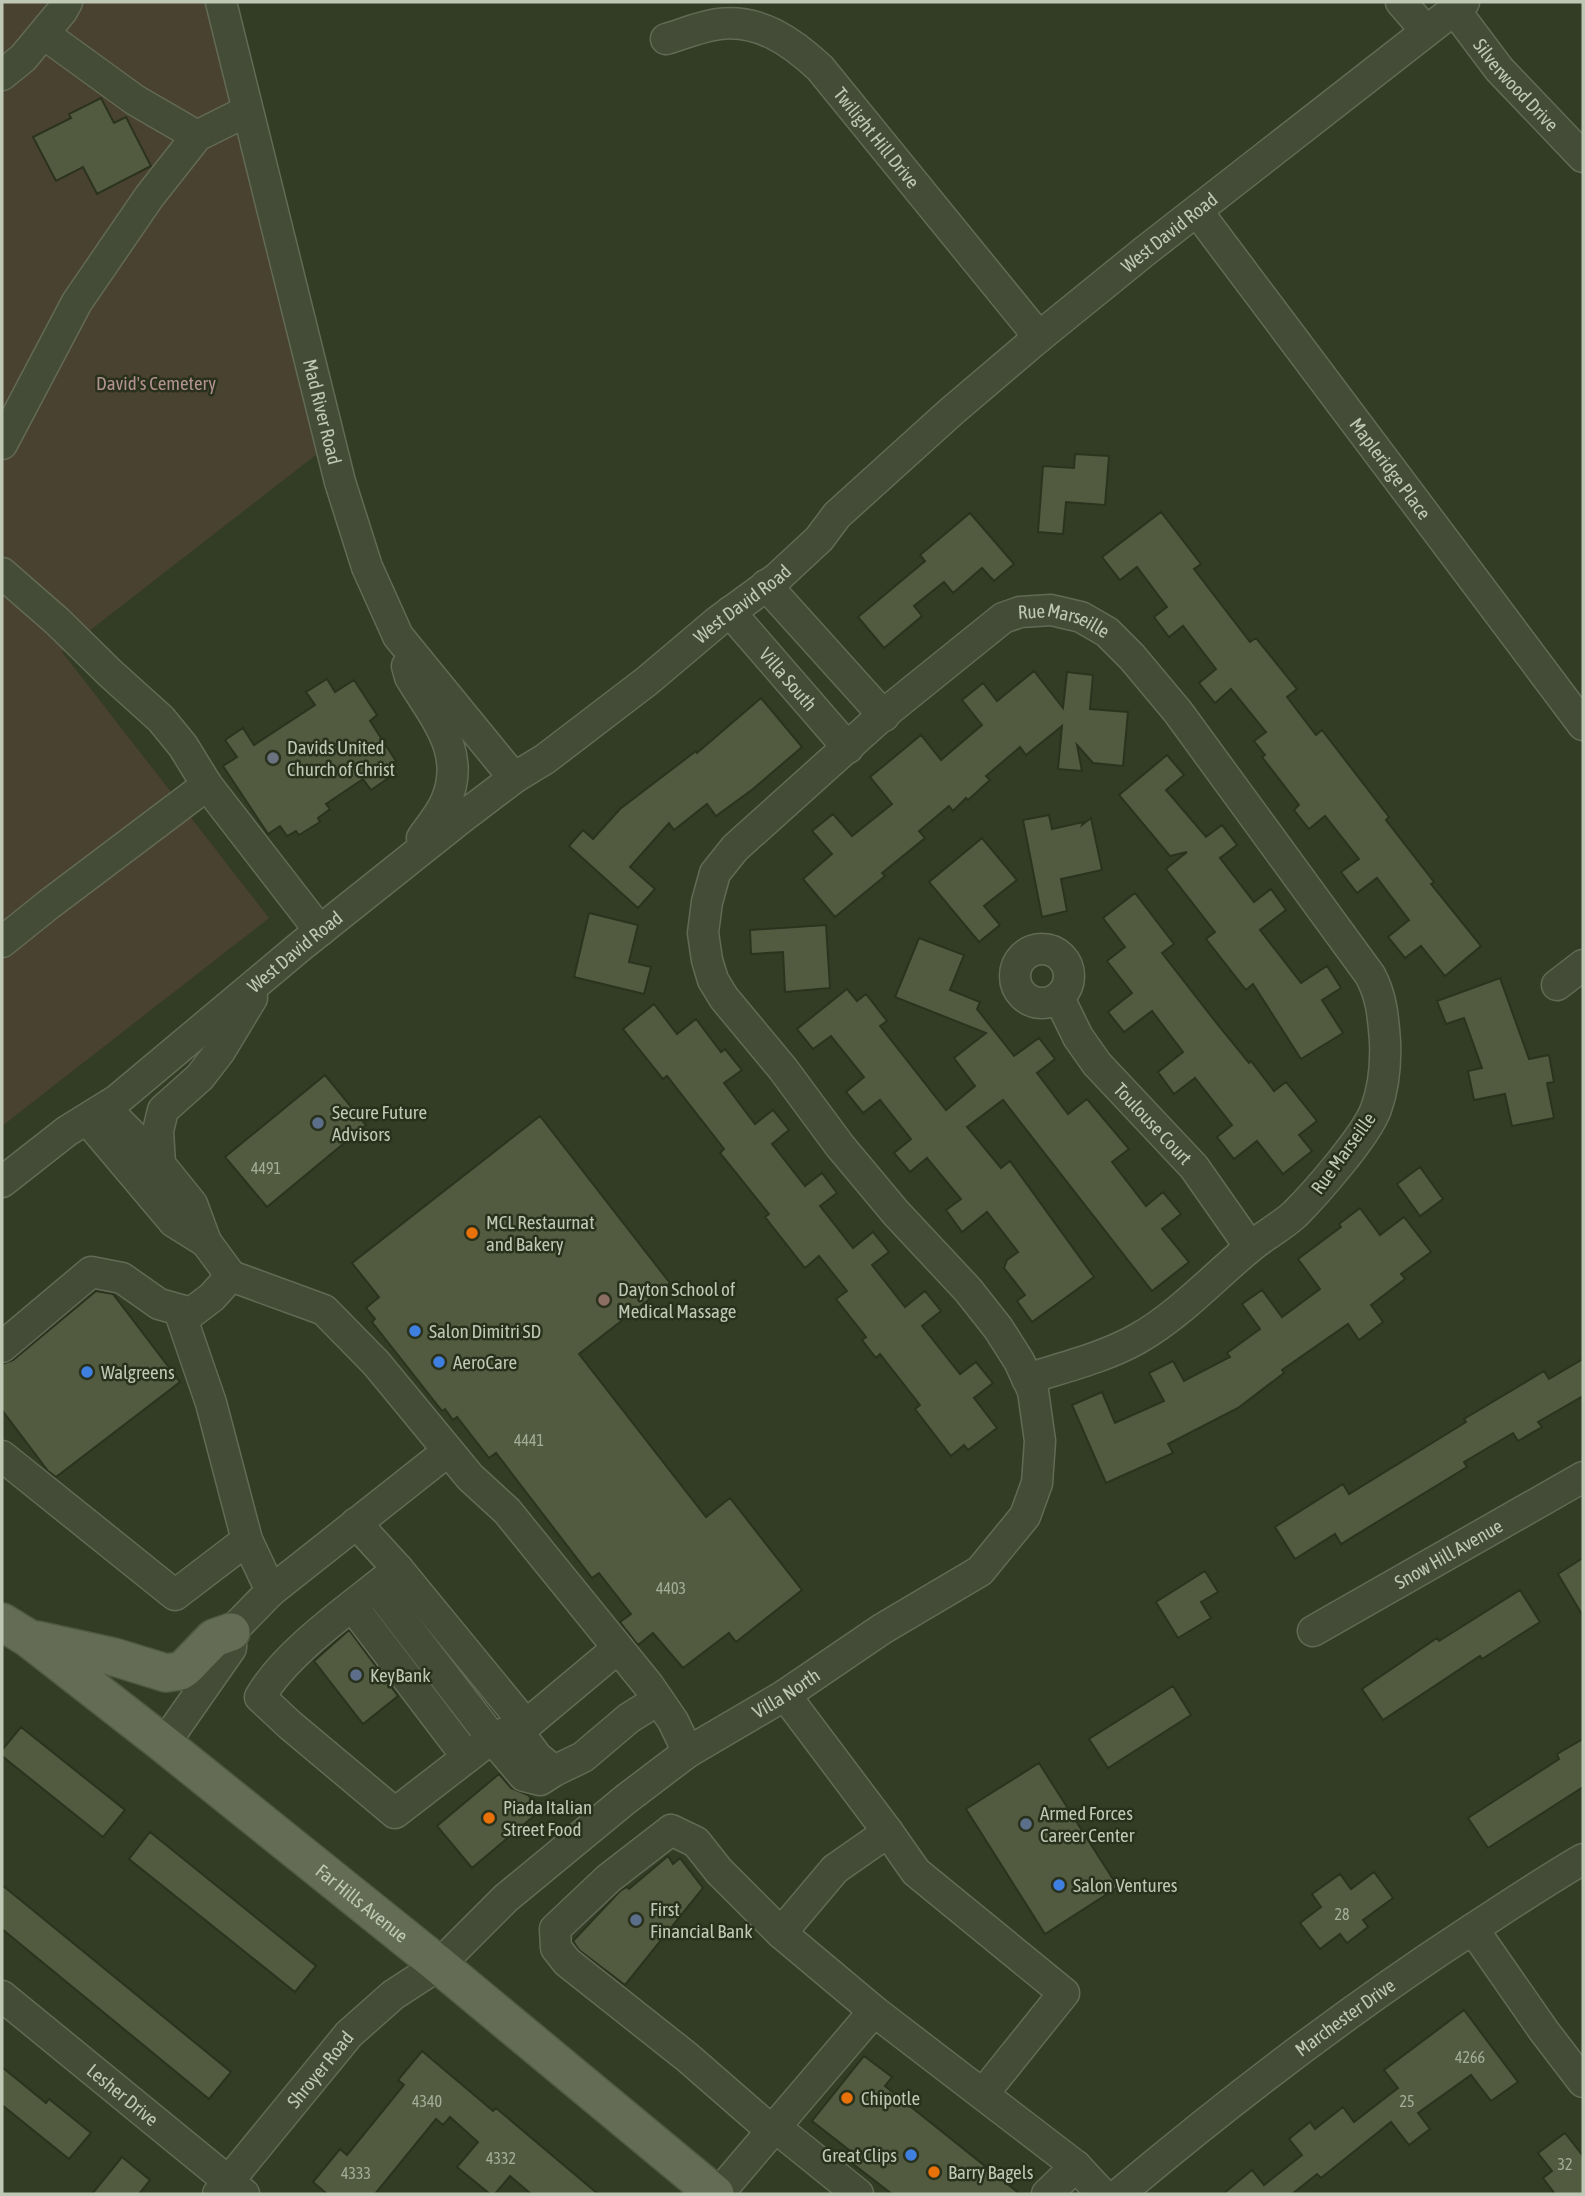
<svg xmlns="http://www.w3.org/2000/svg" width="1585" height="2196" viewBox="0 0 1585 2196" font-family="'Asap Condensed',sans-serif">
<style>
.green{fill:#4a4230}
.building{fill:#525b40;stroke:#2b331f;stroke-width:2}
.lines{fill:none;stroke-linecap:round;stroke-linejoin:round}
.minor-casing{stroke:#626a56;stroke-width:33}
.major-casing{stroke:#505844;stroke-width:40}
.minor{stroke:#444c38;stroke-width:30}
.major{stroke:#646c56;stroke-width:37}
.worship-dot{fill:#6b7280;stroke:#29311d;stroke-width:2.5}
.service-dot{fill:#5c6f8a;stroke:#29311d;stroke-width:2.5}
.food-dot{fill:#e8710a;stroke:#29311d;stroke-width:2.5}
.education-dot{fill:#8d6e63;stroke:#29311d;stroke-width:2.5}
.shop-dot{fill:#3f7fe0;stroke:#29311d;stroke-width:2.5}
.labels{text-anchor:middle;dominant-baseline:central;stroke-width:5;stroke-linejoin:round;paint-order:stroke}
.number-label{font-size:16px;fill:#a4ad97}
.street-label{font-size:19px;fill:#bfc8b4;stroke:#29311d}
.park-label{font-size:19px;fill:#b29290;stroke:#29311d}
.poi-label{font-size:19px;fill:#bfc8b4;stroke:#29311d;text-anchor:start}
</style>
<rect width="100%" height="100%" fill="#333c24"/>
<path class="green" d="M2 2H221L330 444 62 652 269 918 2 1126Z"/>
<path class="building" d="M101 98 114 123 126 117 151 166 97 194 83 167 56 181 33 137 71 118 69 114Z
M1075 454 1109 456 1105 505 1066 502 1063 534 1038 532 1043 466 1074 468Z
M1161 512 1201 564 1194 569 1250 642 1256 638 1297 689 1287 697 1316 735 1322 730 1389 817 1386 820 1434 882 1431 884 1481 946 1445 976 1421 946 1405 958 1388 937 1409 920 1377 878 1357 893 1341 872 1359 859 1325 816 1309 829 1294 810 1299 805 1262 757 1265 755 1254 741 1266 732 1231 689 1215 703 1199 683 1216 669 1183 626 1169 637 1154 617 1167 607 1137 567 1120 580 1102 557Z
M970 513 1014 564 994 581 982 568 953 593 944 582 914 606 922 616 884 648 858 617 925 561 920 555Z
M1034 671 1063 708 1067 672 1093 675 1090 709 1128 712 1123 766 1093 763 1077 745 1082 771 1058 769 1062 726 1026 755 1020 747 986 776 990 780 968 800 966 798 953 811 949 806 919 831 925 838 882 873 885 876 835 917 803 879 832 854 812 831 833 814 852 836 892 804 870 777 921 735 941 760 982 725 962 700 983 683 997 701Z
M327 679 335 692 354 680 377 715 370 721 396 761 384 768 390 777 371 790 363 779 326 804 330 809 318 818 320 822 299 835 296 831 287 836 280 826 268 834 223 766 237 757 225 740 243 728 254 745 315 705 306 692Z
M761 698 802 747 753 789 716 816 707 804 674 830 669 823 630 867 655 889 638 908 569 846 583 830 593 839 620 809 696 751 697 753Z
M1167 755 1184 775 1166 790 1206 837 1222 825 1237 845 1220 858 1254 902 1271 889 1286 910 1260 930 1301 983 1327 966 1341 988 1322 1000 1343 1033 1301 1059 1253 984 1246 990 1206 939 1215 932 1166 869 1187 852 1170 856 1119 795Z
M1049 815 1052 829 1083 822 1082 825 1091 818 1102 870 1061 879 1067 911 1042 917 1023 820Z
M982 838 1017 880 984 906 1000 925 979 942 929 882Z
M1135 893 1174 944 1162 953 1218 1025 1249 1063 1251 1061 1274 1091 1286 1082 1317 1121 1299 1135 1312 1151 1283 1174 1257 1141 1234 1159 1217 1137 1232 1125 1195 1078 1174 1094 1158 1072 1183 1052 1152 1011 1124 1032 1108 1012 1132 993 1107 961 1125 947 1103 918Z
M589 913 638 925 629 962 651 967 644 994 574 977Z
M826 925 830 988 785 992 783 952 751 954 750 930Z
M919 938 964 955 950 990 980 1002 977 1009 1014 1056 1039 1038 1055 1059 1037 1073 1068 1114 1087 1099 1129 1149 1112 1162 1146 1206 1163 1192 1181 1214 1162 1229 1189 1262 1152 1291 1003 1100 967 1127 1001 1168 1010 1161 1094 1277 1032 1322 1017 1301 1025 1295 1004 1268 1007 1260 1018 1252 987 1212 962 1232 946 1210 961 1199 927 1158 910 1172 894 1153 911 1139 880 1100 863 1113 846 1092 864 1077 831 1036 813 1049 797 1029 847 989 857 1001 866 994 887 1021 880 1026 946 1110 975 1086 954 1058 986 1033 895 997Z
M1500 978 1529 1059 1549 1055 1554 1082 1547 1083 1554 1118 1512 1126 1505 1094 1474 1100 1468 1071 1482 1068 1464 1018 1446 1024 1437 1001Z
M654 1004 677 1034 696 1019 721 1052 725 1049 742 1070 724 1083 755 1124 773 1110 789 1130 772 1144 805 1186 822 1173 837 1193 820 1206 853 1248 873 1232 889 1252 872 1265 905 1307 925 1291 941 1311 922 1326 960 1374 976 1362 993 1383 974 1398 997 1428 968 1450 964 1445 951 1456 915 1409 920 1405 880 1354 876 1358 862 1340 866 1337 836 1299 847 1291 819 1256 805 1268 765 1217 769 1214 720 1153 724 1149 667 1076 663 1079 623 1029Z
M325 1075 366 1125 267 1207 225 1157Z
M540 1116 670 1283 579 1354 706 1517 730 1498 802 1590 736 1642 729 1633 683 1668 653 1633 638 1645 620 1622 631 1614 599 1573 592 1578 496 1453 489 1458 457 1417 453 1420 445 1409 442 1411 372 1322 375 1319 366 1308 379 1297 352 1263Z
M1420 1167 1443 1199 1420 1216 1397 1184Z
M1360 1208 1380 1235 1404 1217 1431 1252 1401 1274 1405 1279 1371 1305 1383 1322 1359 1340 1348 1324 1282 1370 1284 1373 1238 1408 1168 1444 1173 1453 1106 1483 1072 1405 1102 1392 1115 1423 1164 1401 1149 1373 1173 1361 1184 1381 1230 1357 1227 1353 1260 1329 1242 1304 1262 1290 1282 1317 1320 1289 1298 1259 1341 1227 1339 1224Z
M96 1291 113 1294 180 1382 56 1477 48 1471 2 1410V1364L13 1360Z
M1583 1359V1396L1538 1422 1542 1427 1518 1441 1513 1433 1464 1462 1467 1467 1341 1544 1335 1534 1295 1559 1275 1527 1343 1484 1349 1494 1466 1422 1464 1419 1544 1371 1549 1379Z
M1583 1558V1616L1558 1574Z
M1205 1571 1218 1592 1201 1602 1211 1618 1178 1638 1156 1602Z
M1520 1590 1540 1622 1482 1659 1480 1656 1383 1720 1362 1689 1437 1638 1439 1641Z
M349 1630 398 1696 363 1724 314 1661Z
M1173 1686 1191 1715 1108 1768 1089 1739Z
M21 1727 125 1810 103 1837 2 1756V1750Z
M1583 1739V1787L1488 1848 1468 1818 1559 1759 1557 1754Z
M1039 1763 1118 1887 1045 1934 966 1809Z
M499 1774 511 1788 528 1795 541 1810 472 1868 437 1826Z
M150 1832 316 1966 295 1992 129 1859Z
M668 1856 673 1864 680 1858 703 1888 625 1985 579 1950 573 1941 620 1891 627 1887 629 1889Z
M1374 1872 1393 1898 1363 1920 1368 1927 1347 1943 1340 1934 1320 1949 1300 1923 1321 1907 1312 1894 1340 1874 1351 1889Z
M2 1885 231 2072 209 2099 2 1929Z
M1464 2010 1518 2082 1491 2101 1471 2075 1418 2113 1430 2129 1409 2145 1391 2122 1321 2178 1317 2174 1292 2194H1223L1252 2170 1264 2185 1302 2155 1289 2139 1310 2122 1315 2129 1343 2107 1354 2122 1398 2088 1384 2070Z
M422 2051 493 2111 496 2108 598 2194H531L510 2176 495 2194H490L457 2167 478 2142 450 2117 443 2125 436 2119 375 2194H327L313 2182 340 2149 347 2155 404 2085 398 2080Z
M864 2056 892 2077 885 2086 1020 2194H892L844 2157 849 2150 812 2121Z
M2 2067 46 2103 49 2099 91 2133 69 2159 2 2105Z
M1565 2133 1583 2156V2194H1555L1543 2178 1552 2171 1538 2153Z
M122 2157 150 2180 139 2194H92Z"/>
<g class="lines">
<g class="minor-casing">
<g id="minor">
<path id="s1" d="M221 2 340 482 367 567 398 636 514 778"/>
<path d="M1401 2 1426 31"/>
<path id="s2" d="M1454 9 1499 69 1583 157"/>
<path d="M44 34 135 100 197 136"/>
<path id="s3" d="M666 39C683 34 702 26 719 24 760 19 792 42 820 68L1039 337"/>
<path d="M2 75 23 58 62 11 67 2"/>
<path id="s4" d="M1197 211 1583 725"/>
<path d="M2 444 77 302 149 197 197 136 247 111"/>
<path d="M2 573 57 621 110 673 161 719 183 746 207 785 320 931"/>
<path d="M766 585 884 716"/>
<path id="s5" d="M730 612 848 748"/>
<path d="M407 666 410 677C434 717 467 752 446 801 441 814 430 826 422 838"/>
<path d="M2 942 48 905 207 785"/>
<circle cx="1042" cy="976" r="27"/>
<path d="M1557 985 1583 965"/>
<path id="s6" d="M1059 998 1078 1037 1097 1064 1194 1167 1250 1247"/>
<path d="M105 1108 154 1157 192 1204 206 1242 231 1276 324 1310 376 1363 470 1477 507 1511 649 1686 673 1721 688 1752"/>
<path d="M87 1119 174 1222 206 1242"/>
<path d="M160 1164 158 1131 163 1110 200 1077 220 1051 252 998"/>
<path id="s7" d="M2 1182 67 1131 117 1100 302 945 460 819 514 778 545 759 647 681 718 621 777 578 819 539 837 515 952 411 1039 337 1145 251 1464 2"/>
<path d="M179 1310 211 1403 247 1540"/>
<path d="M2 1347 91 1272 122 1278 159 1304 191 1313 212 1297 231 1276"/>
<path d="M2 1456 175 1595 247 1540 271 1591"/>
<path d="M356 1523 398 1569C356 1604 287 1650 260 1697L290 1725 395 1813 492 1738 526 1725 618 1648"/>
<path d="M398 1569 526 1725"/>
<path d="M376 1587 492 1738 524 1776 540 1780 554 1771"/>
<path d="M353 1607 467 1757"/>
<path id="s8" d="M1313 1631 1583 1477"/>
<path d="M785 1695 888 1832 835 1869 781 1933 874 2011"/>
<path d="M516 1729 537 1757 554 1771 583 1757 629 1718 658 1700"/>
<path d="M164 1744 231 1648V1632L271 1591 448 1451"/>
<path d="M888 1832 916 1872 1064 1993 983 2094"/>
<path d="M1473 1929 1544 2031 1583 2082"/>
<path id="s9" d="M2 1996 244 2194"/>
<path d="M775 2127 858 2194"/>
<path d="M772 2131 687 2057 567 1962 556 1948 555 1929 609 1878 671 1830 696 1842 719 1871 781 1933"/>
<path id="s10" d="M218 2194 349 2034 393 1995 439 1965 506 1898 626 1799 688 1752 785 1695 882 1629 980 1571 1025 1516 1037 1483 1040 1441 1033 1391 1019 1361 998 1328 968 1290 896 1213 840 1146 783 1069 724 998 713 980 707 960 703 933 707 902 715 873 735 848 884 714 1003 618 1020 612 1051 610 1081 617 1107 632 1132 657 1178 712 1370 975C1382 997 1383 1017 1385 1041 1386 1064 1384 1087 1376 1109 1366 1136 1316 1193 1295 1214 1281 1227 1263 1236 1248 1249 1212 1279 1178 1316 1137 1339 1103 1358 1064 1367 1027 1379"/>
<path d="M718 2194 874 2011 1076 2166 1102 2194"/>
<path d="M1047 2194 1076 2166"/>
<path id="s11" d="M1119 2194C1231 2100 1348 2010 1471 1930 1508 1906 1545 1881 1583 1859"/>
</g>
</g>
<g class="major-casing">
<g id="major">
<path id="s12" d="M2 1622 28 1638 164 1744 439 1965 715 2194"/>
<path d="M37 1640 114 1657 166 1673 180 1671 186 1667 214 1638 231 1632"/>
</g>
</g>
<use href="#minor" class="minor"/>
<use href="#major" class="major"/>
</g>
<circle class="worship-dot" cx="273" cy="758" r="7"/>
<g class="service-dot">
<circle cx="318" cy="1123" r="7"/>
<circle cx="356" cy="1675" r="7"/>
<circle cx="1026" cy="1824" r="7"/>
<circle cx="636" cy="1920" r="7"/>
</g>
<g class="food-dot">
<circle cx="472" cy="1233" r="7"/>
<circle cx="489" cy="1818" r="7"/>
<circle cx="847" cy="2098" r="7"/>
<circle cx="934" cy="2172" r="7"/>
</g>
<circle class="education-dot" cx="604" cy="1300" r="7"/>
<g class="shop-dot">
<circle cx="415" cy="1331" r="7"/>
<circle cx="439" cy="1362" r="7"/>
<circle cx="87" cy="1372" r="7"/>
<circle cx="1059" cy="1885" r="7"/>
<circle cx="911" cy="2155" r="7"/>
</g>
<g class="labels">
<g class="number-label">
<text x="266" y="1168">4491</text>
<text x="529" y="1440">4441</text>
<text x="671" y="1588">4403</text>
<text x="1342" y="1914">28</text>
<text x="1470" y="2057">4266</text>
<text x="427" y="2101">4340</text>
<text x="1407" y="2101">25</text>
<text x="501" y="2158">4332</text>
<text x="1565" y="2164">32</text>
<text x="356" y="2173">4333</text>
</g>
<g class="street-label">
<text stroke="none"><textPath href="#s2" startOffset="98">Silverwood Drive</textPath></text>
<text stroke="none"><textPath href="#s3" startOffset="259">Twilight Hill Drive</textPath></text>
<text stroke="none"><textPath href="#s7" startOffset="1507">West David Road</textPath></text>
<text stroke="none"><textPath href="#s1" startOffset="422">Mad River Road</textPath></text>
<text stroke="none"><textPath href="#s4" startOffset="322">Mapleridge Place</textPath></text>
<text stroke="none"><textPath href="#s7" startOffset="940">West David Road</textPath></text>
<text stroke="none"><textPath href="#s10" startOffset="2272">Rue Marseille</textPath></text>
<text stroke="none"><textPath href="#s5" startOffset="89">Villa South</textPath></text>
<text stroke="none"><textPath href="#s7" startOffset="373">West David Road</textPath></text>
<text stroke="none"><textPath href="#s6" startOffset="158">Toulouse Court</textPath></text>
<text transform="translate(1343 1153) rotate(-54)">Rue Marseille</text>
<text stroke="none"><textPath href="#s8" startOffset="156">Snow Hill Avenue</textPath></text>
<text stroke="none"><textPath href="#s10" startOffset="763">Villa North</textPath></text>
<text stroke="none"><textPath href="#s12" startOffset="457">Far Hills Avenue</textPath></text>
<text stroke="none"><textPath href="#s11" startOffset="287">Marchester Drive</textPath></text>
<text stroke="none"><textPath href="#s10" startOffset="161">Shroyer Road</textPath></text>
<text stroke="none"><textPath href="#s9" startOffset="156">Lesher Drive</textPath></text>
</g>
<g class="park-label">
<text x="156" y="383">David's Cemetery</text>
</g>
<g class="poi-label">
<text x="287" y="747">Davids United<tspan x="287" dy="22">Church of Christ</tspan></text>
<text x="332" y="1112">Secure Future<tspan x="332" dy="22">Advisors</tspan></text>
<text x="486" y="1222">MCL Restaurnat<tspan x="486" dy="22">and Bakery</tspan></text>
<text x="618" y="1289">Dayton School of<tspan x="618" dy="22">Medical Massage</tspan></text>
<text x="429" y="1331">Salon Dimitri SD</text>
<text x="453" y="1362">AeroCare</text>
<text x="101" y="1372">Walgreens</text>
<text x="370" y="1675">KeyBank</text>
<text x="503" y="1807">Piada Italian<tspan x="503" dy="22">Street Food</tspan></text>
<text x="1040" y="1813">Armed Forces<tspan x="1040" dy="22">Career Center</tspan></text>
<text x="1073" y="1885">Salon Ventures</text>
<text x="650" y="1909">First<tspan x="650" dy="22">Financial Bank</tspan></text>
<text x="861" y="2098">Chipotle</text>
<text x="897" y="2155" text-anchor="end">Great Clips</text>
<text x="948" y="2172">Barry Bagels</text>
</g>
</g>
<rect width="1585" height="2196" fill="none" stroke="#bfc8b4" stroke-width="7"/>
</svg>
